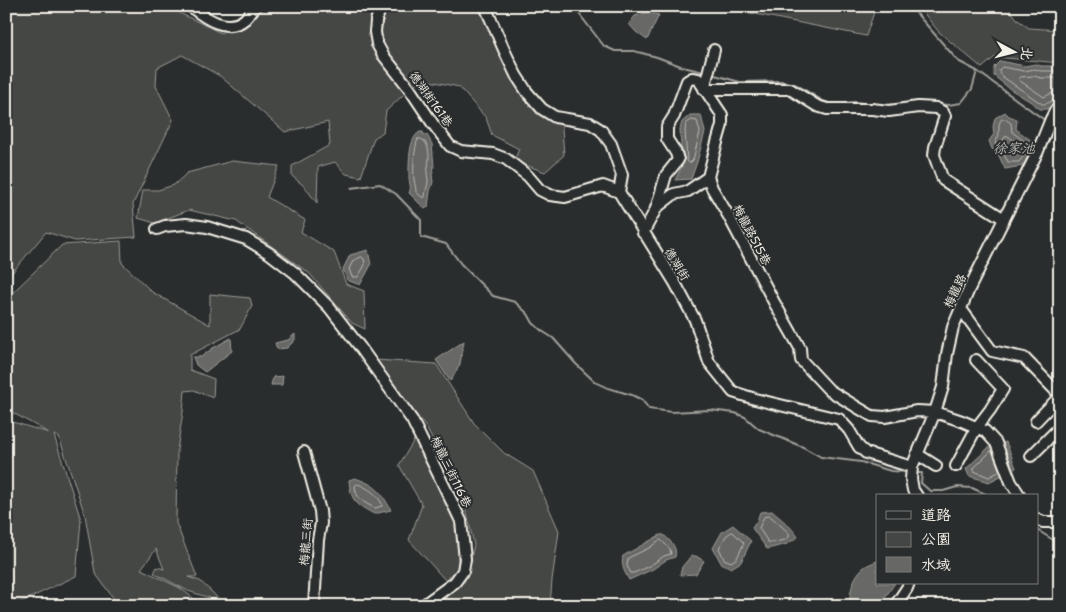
<svg xmlns="http://www.w3.org/2000/svg" width="1066" height="612" viewBox="0 0 1066 612" font-family="'Shantell Sans','LXGW WenKai TC',sans-serif">
<style>
.green{fill:#444645;stroke:#9c9c96}
.water{fill:#676866;stroke:#9f9f9a}
.lines{fill:none;stroke-linecap:round;stroke-linejoin:round}
.shore{stroke:#bcbab4;stroke-width:1}
.stream{stroke:#9f9f9a;stroke-width:2}
.minor-casing{stroke:#f4f1e8;stroke-width:14}
.minor{stroke:#2a2d2e;stroke-width:10}
.labels{text-anchor:middle;dominant-baseline:central;stroke-width:4;stroke-linejoin:round;paint-order:stroke}
.street-label{font-size:12px;fill:#f4f1e8;stroke:#2a2d2e}
.water-label{font-size:14px;font-style:italic;fill:#b5b3ae;stroke:#2a2d2e}
</style>
<rect width="100%" height="100%" fill="#2a2d2e"/>
<filter id="ink" filterUnits="userSpaceOnUse"><feTurbulence type="fractalNoise" baseFrequency=".02" numOctaves="2"/><feDisplacementMap in="SourceGraphic" scale="10" xChannelSelector="R" yChannelSelector="G"/><feConvolveMatrix kernelMatrix="1 2 1 2 8 2 1 2 1" color-interpolation-filters="sRGB"/></filter>
<g filter="url(#ink)">
<path class="green" d="M6 6H165L221 33 253 13 252 6H473L487 22 529 95 561 116 564 155 545 172 514 161 519 149 492 135 486 118 459 87 430 81 415 84 386 111 383 132 374 138 361 177 346 174 335 162 318 167 317 203 304 186 292 176V166L330 145 328 122 285 132 220 76 182 55 157 68 156 86 173 120 133 204 136 237 75 241 46 232 6 280Z
M715 6H876L866 36Z
M918 6H1007L1018 20 1029 28 1060 30V63L995 57 982 68 939 32Z
M232 161 279 166 267 197 305 220 301 232 334 252 346 284 364 291 365 329 352 323 309 273 236 221 189 210 155 223 138 218 143 190H158L174 185 187 173Z
M121 241 122 263 152 292 210 325V294L250 298 252 306 240 329 190 355V370L214 379 213 398 194 390 185 391 183 412 177 450 176 523 197 577H188L200 581 214 594 224 606H208L210 598 188 591 154 573 157 567 164 569 156 549 141 569 180 588 201 604V606H116L114 599 95 573 85 515 59 437 54 435 81 520 76 576 15 605 6 606V420L49 433 6 409V299L62 245Z
M376 360 436 364 474 423 504 453 533 471 559 531 552 580 550 606H437L465 581 474 545 465 504 427 429Z
M416 437 458 523V567L446 581 409 540 422 505 399 465Z"/>
<path class="water" d="M648 12 659 15 647 40 636 32 629 24 635 16Z
M1000 61 1025 66 1036 64 1041 66H1060V102L1047 109H1040L1031 102 1010 89 994 76V67Z
M1005 112 1009 116 1017 119 1016 129 1033 142 1031 155 1022 166 1005 169 999 156 992 149 989 141 994 134 993 127 995 118Z
M690 115H701L705 132 697 162 691 179 675 180 681 168 682 161 680 129 682 122Z
M420 132H423L424 135H427L432 144 434 167 432 175 433 182 430 191 428 207 425 209 409 193C412 187 409 183 409 177 409 165 408 138 420 132Z
M368 250 371 265 360 285 347 280 343 269 350 255Z
M295 334V340L287 348 277 349 275 343 288 340Z
M231 338 232 351 205 372 196 365 193 357H201L213 348Z
M464 341 460 364 452 379 450 381 436 360Z
M283 376 282 385H271L273 377Z
M1006 442 1016 468 989 482 969 476 966 469 988 448Z
M355 478C376 485 381 491 391 510L374 514C356 504 351 502 349 480Z
M772 511C781 519 791 526 798 537L787 544 767 549 752 528 757 521 760 512Z
M733 525 751 541 741 562 731 568 721 563 713 548 722 532Z
M660 535H664C670 541 678 547 675 557L666 560 653 569 629 580C624 571 621 566 623 556Z
M691 556H696L704 561 696 574 680 575 682 567Z
M877 561V583H895L879 606H849C850 592 852 578 863 568 866 565 873 563 877 561Z"/>
<g class="lines">
<path class="shore" d="M1060 71H1041L1035 69 1024 71 1002 67 999 70 1000 75 1042 104C1049 105 1053 98 1060 98
M1060 78H1041L1034 76 1020 77 1018 79 1020 81 1044 97 1054 92H1060
M1002 119H1005L1011 123 1012 132 1028 144 1026 153 1019 162H1008L1003 153 996 146 995 143C996 141 997 139 998 137 1001 130 996 125 1002 119Z
M692 120 697 121 700 132 693 160 690 163 687 161 685 130 686 124Z
M1006 136H1008L1021 146 1020 150 1015 156 1012 155 1008 149 1003 143V141Z
M418 139H421C432 144 429 162 427 173 427 175 428 178 428 181 428 186 425 191 425 197L423 198 416 192C416 188 415 185 414 180 413 170 414 148 418 139Z
M362 257 364 259 365 265 358 277H352L349 269 353 261Z
M993 451 990 452 974 468V471L989 477 1000 471
M358 484C368 488 377 494 382 504V506L375 508C364 503 355 498 355 486Z
M770 516 789 533V537L785 540 770 543 768 542 759 528 764 517Z
M732 532 734 533 744 543 737 558 731 562 724 559 719 548 726 536Z
M660 540 662 541 670 549 671 554 664 556 651 565 634 573H631L627 566 628 558 649 548Z"/>
<path class="stream" d="M573 6 604 46 615 51H634L657 57 683 67 704 72
M910 6 958 61 977 71 1046 121
M711 74 740 82 782 81 797 85 823 101 832 104 855 102 891 106
M901 104 916 103
M938 104 948 105 961 103 972 89 977 71
M1052 125 1060 131
M351 188 380 184 396 194 421 220V237L446 244 461 264 493 296 515 302 528 314 533 323 542 331 553 338 576 364 595 382 608 388 632 395 642 400 649 409 672 412 710 410 735 413 745 417 759 429 803 447 821 457 861 462 891 471 907 472
M914 473H922L921 483 930 491H943L957 487 972 488 990 496
M1037 530 1060 544"/>
<g class="minor-casing">
<path id="minor" d="M190 6C205 18 227 34 245 19 249 15 252 10 256 6
M381 6 376 21 375 32 377 44 383 55 409 88 433 124 450 146 461 151 493 154 506 159 528 176 540 190 550 195 565 197 603 186 619 192
M485 6 505 52 516 75 527 92 542 109 555 117 590 123 601 130 611 144 622 175 619 192 674 281 695 320 709 362 733 392 755 399 839 419 849 430 859 447 866 453 912 467
M714 50 704 89H790L817 106 827 109H872L889 111 918 107 936 108 943 112 945 116 935 147 934 155 943 180 1004 219
M656 208 674 194 688 191 708 177
M157 229 165 226 186 224 207 227 246 239 269 253 295 273 329 307 360 347 412 420 461 521 465 559 463 571 455 582 422 606
M643 233 656 209 666 175 678 160 676 153 667 139V127L674 116 687 81 692 78 698 79 722 115V125L716 146 708 177 712 188 728 215 775 304 800 348 801 360 829 390 860 409 872 416 885 417 917 411 935 412 962 421 985 431 996 443 1011 482 1020 496
M961 309 992 351 1024 358 1060 395
M1036 421 1060 396
M304 452 320 511 321 523 318 540 314 606
M917 454 936 466
M1031 456 1060 427
M956 466 977 427 990 410 1003 389 976 360
M917 496 913 490 911 479 912 467 935 412 943 387 947 354 953 327 970 287 1038 151 1050 121 1055 111 1060 108
M1037 519 1043 522H1060
M895 606 907 588 909 583"/>
</g>
<use href="#minor" class="minor"/>
</g>
</g>
<g class="labels">
<g class="street-label">
<text transform="translate(431 99) rotate(54)">德湖街161巷</text>
<text transform="translate(752 235) rotate(62)">梅龍路515巷</text>
<text transform="translate(677 264) rotate(59)">德湖街</text>
<text transform="translate(955 291) rotate(-65)">梅龍路</text>
<text transform="translate(451 472) rotate(64)">梅龍三街116巷</text>
<text transform="translate(306 542) rotate(-85)">梅龍三街</text>
</g>
<g class="water-label">
<text x="1014" y="148">徐家池</text>
</g>
</g>
<rect width="1066" height="612" fill="none" stroke="#2a2d2e" stroke-width="25"/>
<rect x="12" y="12" width="1041" height="587" fill="none" stroke="#f4f1e8" stroke-width="2" filter="url(#ink)"/>
<rect x="876" y="494" width="162" height="90" fill="#2a2d2e" stroke="#7b7b78"/>
<rect x="886" y="511" width="25" height="8" fill="#2a2d2e" stroke="#7b7b78"/>
<text x="921" y="520" font-size="15" fill="#f4f1e8">道路</text>
<rect x="886" y="532" width="25" height="15" fill="#444645" stroke="#7b7b78"/>
<text x="921" y="544" font-size="15" fill="#f4f1e8">公園</text>
<rect x="886" y="557" width="25" height="15" fill="#676866" stroke="#7b7b78"/>
<text x="921" y="570" font-size="15" fill="#f4f1e8">水域</text>
<g transform="translate(1014 52) rotate(97)" stroke="#2a2d2e" stroke-width="4" paint-order="stroke">
<path d="M0-4L9 19L0 12L-9 19Z" fill="#f4f1e8"/>
<text y="-8" font-size="14" font-weight="bold" text-anchor="middle" fill="#f4f1e8">北</text>
</g>
</svg>
